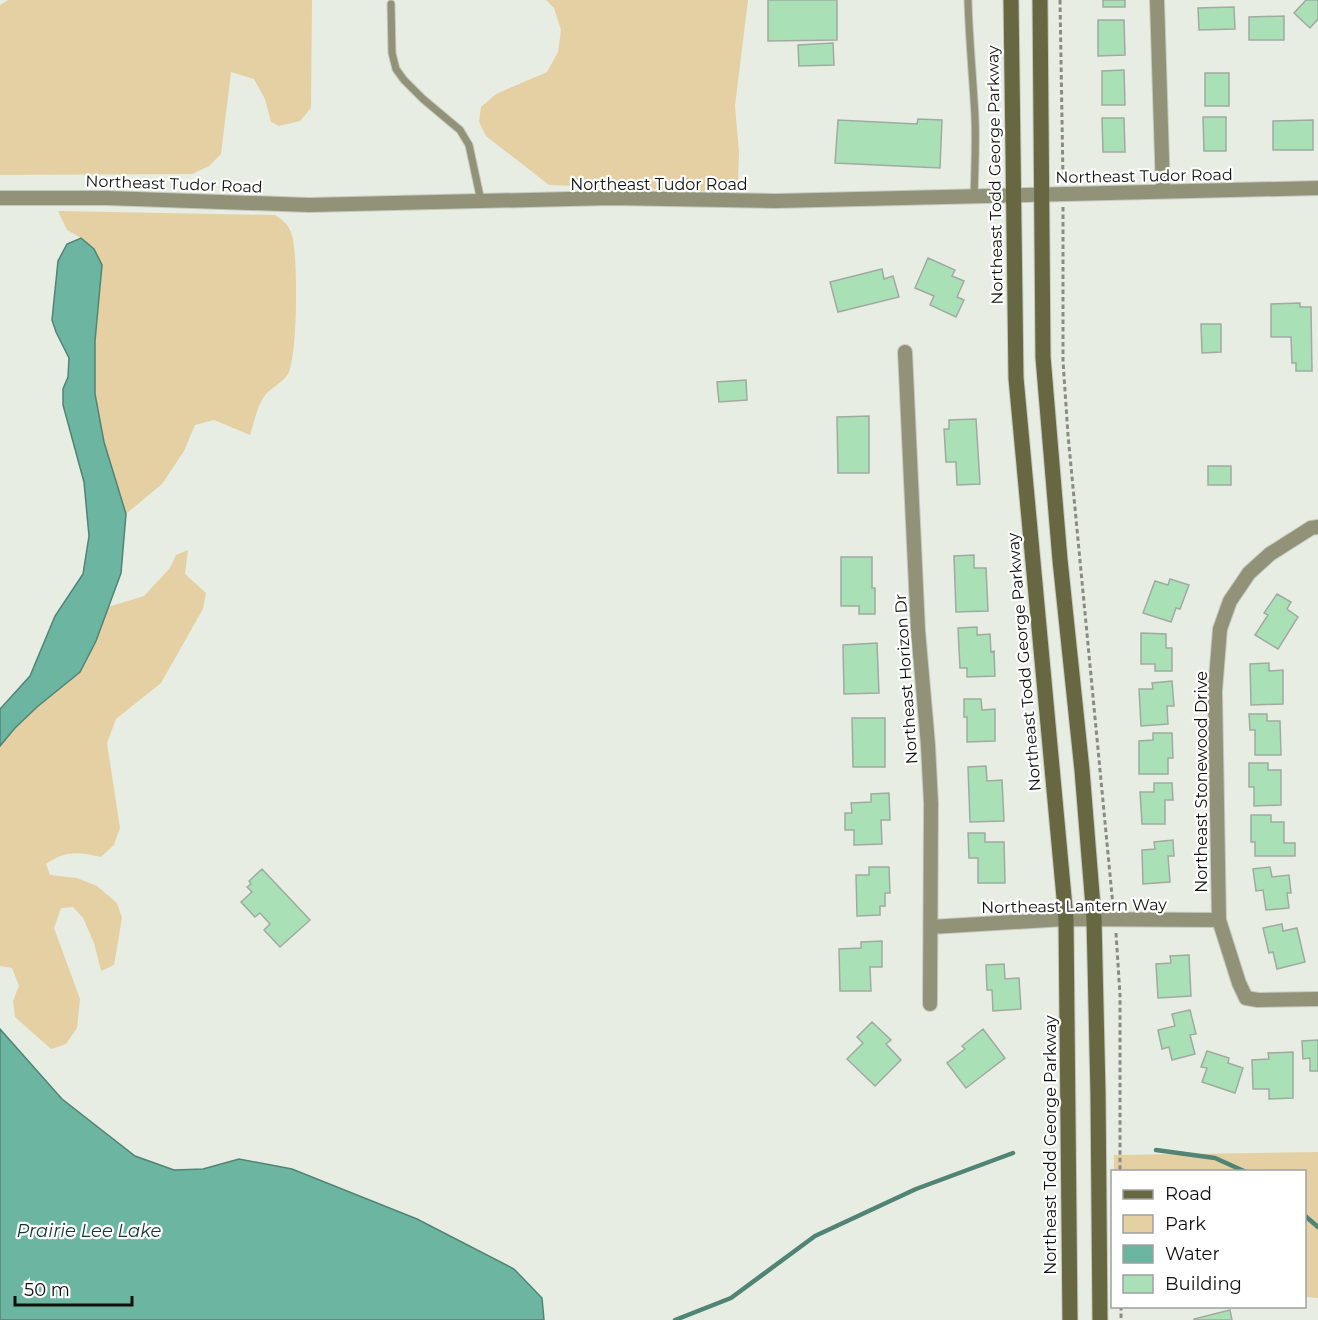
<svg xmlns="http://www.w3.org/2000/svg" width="1318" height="1320" viewBox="0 0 1318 1320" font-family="Montserrat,sans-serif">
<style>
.green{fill:#e4d0a2}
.water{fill:#6cb6a1;stroke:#508475;stroke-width:1.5}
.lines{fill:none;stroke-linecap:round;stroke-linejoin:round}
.stream{stroke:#508475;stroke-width:4.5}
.building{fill:#aae0b6;stroke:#a0aaa2;stroke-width:1.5}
.lane-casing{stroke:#c5cac1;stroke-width:9}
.street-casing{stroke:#c5cac1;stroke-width:16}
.secondary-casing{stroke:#c5cac1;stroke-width:17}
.path{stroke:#898c85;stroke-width:3;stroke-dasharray:4.5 3;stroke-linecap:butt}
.lane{stroke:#929278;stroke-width:7}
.street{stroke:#929278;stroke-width:14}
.secondary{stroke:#676742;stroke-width:15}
.labels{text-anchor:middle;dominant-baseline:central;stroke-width:4.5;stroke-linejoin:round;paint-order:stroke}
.street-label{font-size:16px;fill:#0f110e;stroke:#fff}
.water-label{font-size:18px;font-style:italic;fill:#15382e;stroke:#fff}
</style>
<rect width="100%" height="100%" fill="#e8ede3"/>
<path class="green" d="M8 0H312L311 108 300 121 279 126 271 122 265 99 254 79 231 72 221 154 209 166 192 174 0 175V5Z
M546 0H748L735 106 739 152 738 182 719 181 704 191 549 185 486 136 479 122 481 107 496 94 547 72 558 52 561 30 554 8Z
M58 211 275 215C283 220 289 225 292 235 298 256 298 355 288 374 282 384 267 389 262 400 256 410 254 424 250 435L214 420 195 425 184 451 162 484 126 514 104 442 95 394V341L81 238 67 230Z
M188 550 185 574 206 593 203 609 161 683 116 719 107 743 120 828 114 845 101 857C79 852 66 850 46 864L50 875 77 878 97 886 117 903 122 918 114 965 101 971 94 943 83 918 73 907 61 908 54 928 80 999 77 1028 66 1044 51 1049 15 1017 13 1001 19 986 12 968 0 966V746L15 728 37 707 96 641 108 607 144 596 170 568 176 555Z
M1318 1152V1298L1305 1297V1293L1304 1172 1114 1171V1155Z"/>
<path class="water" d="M81 238 94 249 102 265 95 341V394L104 442 126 514 121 573 96 641 80 672 37 707 15 728 0 746V709L30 676 55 616 83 574 89 536 84 482 63 405V389L68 377 69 358 56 332 52 320 58 261 67 244Z
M0 1029 62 1099 135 1156 174 1170 203 1169 239 1159 292 1169 417 1219 514 1269 542 1298 544 1320H0Z"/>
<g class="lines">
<path class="stream" d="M1156 1150 1215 1158 1246 1172
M1304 1215 1318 1227
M675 1320 731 1298 815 1236 916 1189 1013 1153"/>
</g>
<path class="building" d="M768 0H837V40L768 41Z
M1103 0H1125V7H1103Z
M1306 0H1318V19L1310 28 1294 13Z
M1234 7 1235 29 1199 30 1198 8Z
M1284 16V40H1249V17Z
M1098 20H1124L1125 55 1098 56Z
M833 43 834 65 799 66 798 45Z
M1124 70 1125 105H1102V71Z
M1205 73H1229V106H1205Z
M1203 117H1226V151H1204Z
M1102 118H1124L1125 152H1103Z
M918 119 942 120 940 168 835 163 838 120 917 124Z
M1313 120V150H1273V121Z
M928 258 955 270 952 276 964 281 957 297 964 300 956 317 930 305 934 296 915 288Z
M882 269 884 279 893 276 899 297 838 312 830 282Z
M1300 303V307H1311L1312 371H1296V363H1292L1291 337H1271V304Z
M1201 324H1221V352L1202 353Z
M746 380 747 400 719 402 717 382Z
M869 416V473H838L837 417Z
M976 419 980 484 957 485 956 462H946L944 429H949V420Z
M1208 466H1231V485H1208Z
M974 555V568H986L988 611 956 612 954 556Z
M841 557H872V588H875V614H859V606H841Z
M1170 579 1189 585 1180 609 1176 608 1171 622 1143 613 1155 581 1168 585Z
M1277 594 1291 602 1287 609 1298 617 1278 649 1255 635 1268 615 1264 613Z
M977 627V635L990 634 991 652 994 651 995 676 967 677V668H960L958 628Z
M1141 633 1166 634V648H1172V671H1155V664H1141Z
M877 643 879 693 844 694 843 645Z
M1269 663V671L1283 670V704L1251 705 1250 664Z
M1172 681 1174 706H1167L1168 724 1141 726 1139 689H1153L1152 683Z
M964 699H981L982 710 995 709V741L967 742V717H964Z
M1249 714H1267V721H1280L1281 755H1255V730H1250Z
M852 718H885V767H853Z
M1153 733H1172L1173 758H1168V774H1139V741L1153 740Z
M1249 763H1268V770H1281V805L1254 806V787H1249Z
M986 766 987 781 1002 780 1004 821 970 822 968 767Z
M1154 783H1172L1173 800H1165V824H1142L1140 792H1154Z
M889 793 890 820H881L882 844 854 845V830H845V813H852L851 803 871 802V794Z
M1251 815H1271V822H1284V843H1295V856H1255V842H1251Z
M968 833H985V842H1004L1005 883H978V858H969Z
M1173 840 1174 856H1168L1170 882 1143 884 1142 850 1155 849 1154 842Z
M869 867H889L890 893H885V906H880V915L857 916 856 875H869Z
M1270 867 1272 877 1289 875 1291 893H1287L1289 908 1266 910 1263 890 1256 891 1253 869Z
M262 869 310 920 280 947 264 930 270 924 260 913 255 917 241 902 252 892 247 887 251 884 249 881Z
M1282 924 1283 931 1297 928 1305 962 1277 969 1273 952 1269 953 1263 928Z
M882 941V967H870L871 991H840L839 949 861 948V942Z
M1189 955 1191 996 1158 998 1156 964 1171 963 1170 956Z
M1004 964 1005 979 1019 978 1021 1009 993 1011 992 990H987L986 965Z
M1190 1010 1196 1034 1190 1035 1195 1054 1172 1060 1169 1047 1162 1049 1158 1030 1175 1026 1172 1014Z
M872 1022 891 1040 886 1044 901 1060 875 1086 847 1059 863 1043 857 1037Z
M983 1029 1005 1058 966 1088 947 1063 965 1049 962 1046Z
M1318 1040V1071H1310V1058L1303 1059 1302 1041Z
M1207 1051 1229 1058 1228 1063 1243 1068 1235 1093 1202 1082 1207 1068 1201 1067Z
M1293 1052V1098L1269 1099V1089H1253L1252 1060 1269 1059 1268 1053Z
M1230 1310 1232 1320H1194V1319Z"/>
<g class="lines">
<g class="lane-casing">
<path id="lane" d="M968 0C969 39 973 78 975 117 976 143 975 170 974 196
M391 4 392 53 396 69 404 80 423 99 460 130 469 145 481 201"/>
</g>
<g class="street-casing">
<path id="street" d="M1157 0 1163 191
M0 198H107L309 205 612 198 775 201 1318 188
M905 352 918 630 928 745 931 803 930 1004
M1318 527 1311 528 1270 554 1249 573 1230 601 1220 629 1215 691 1219 920 1239 983 1246 998 1258 1000 1318 999
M931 927 1066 919 1219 920"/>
</g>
<g class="secondary-casing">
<path id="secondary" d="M1011 0 1016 378 1066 919 1070 1320
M1040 0 1043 357 1060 560 1082 770 1094 919 1098 1093 1100 1320"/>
</g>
<path class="path" d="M1060 0 1063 179
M1063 207V361L1068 435 1113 906
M1116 933 1120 995V1172
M1121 1306V1320"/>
<use href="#lane" class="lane"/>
<use href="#street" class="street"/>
<use href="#secondary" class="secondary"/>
</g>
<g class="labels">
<g class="street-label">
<text transform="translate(995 175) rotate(-91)">Northeast Todd George Parkway</text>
<text transform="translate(1144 176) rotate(-1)">Northeast Tudor Road</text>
<text transform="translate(174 184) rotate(2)">Northeast Tudor Road</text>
<text x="659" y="184">Northeast Tudor Road</text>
<text transform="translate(1024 662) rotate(-95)">Northeast Todd George Parkway</text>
<text transform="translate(906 679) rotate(-94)">Northeast Horizon Dr</text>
<text transform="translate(1201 782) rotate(-90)">Northeast Stonewood Drive</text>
<text transform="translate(1074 906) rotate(-1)">Northeast Lantern Way</text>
<text transform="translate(1050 1145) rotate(-90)">Northeast Todd George Parkway</text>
</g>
<g class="water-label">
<text x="89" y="1231">Prairie Lee Lake</text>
</g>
</g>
<rect x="1111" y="1170" width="195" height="138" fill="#ffffff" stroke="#9fa09f" stroke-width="1.5"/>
<rect x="1123" y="1190" width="30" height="9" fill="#676742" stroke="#9fa09f" stroke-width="1.5"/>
<text x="1165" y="1200" font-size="18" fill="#0f110e">Road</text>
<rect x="1123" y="1215" width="30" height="18" fill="#e4d0a2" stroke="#9fa09f" stroke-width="1.5"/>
<text x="1165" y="1230" font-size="18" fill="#0f110e">Park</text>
<rect x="1123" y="1245" width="30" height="18" fill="#6cb6a1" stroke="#9fa09f" stroke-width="1.5"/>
<text x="1165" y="1260" font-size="18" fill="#0f110e">Water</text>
<rect x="1123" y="1275" width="30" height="18" fill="#aae0b6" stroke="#9fa09f" stroke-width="1.5"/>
<text x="1165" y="1290" font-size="18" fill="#0f110e">Building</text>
<path d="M15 1296v9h117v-9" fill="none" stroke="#0f110e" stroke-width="3"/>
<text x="24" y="1296" font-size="18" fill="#0f110e" stroke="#ffffff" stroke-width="4.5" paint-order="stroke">50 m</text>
</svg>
